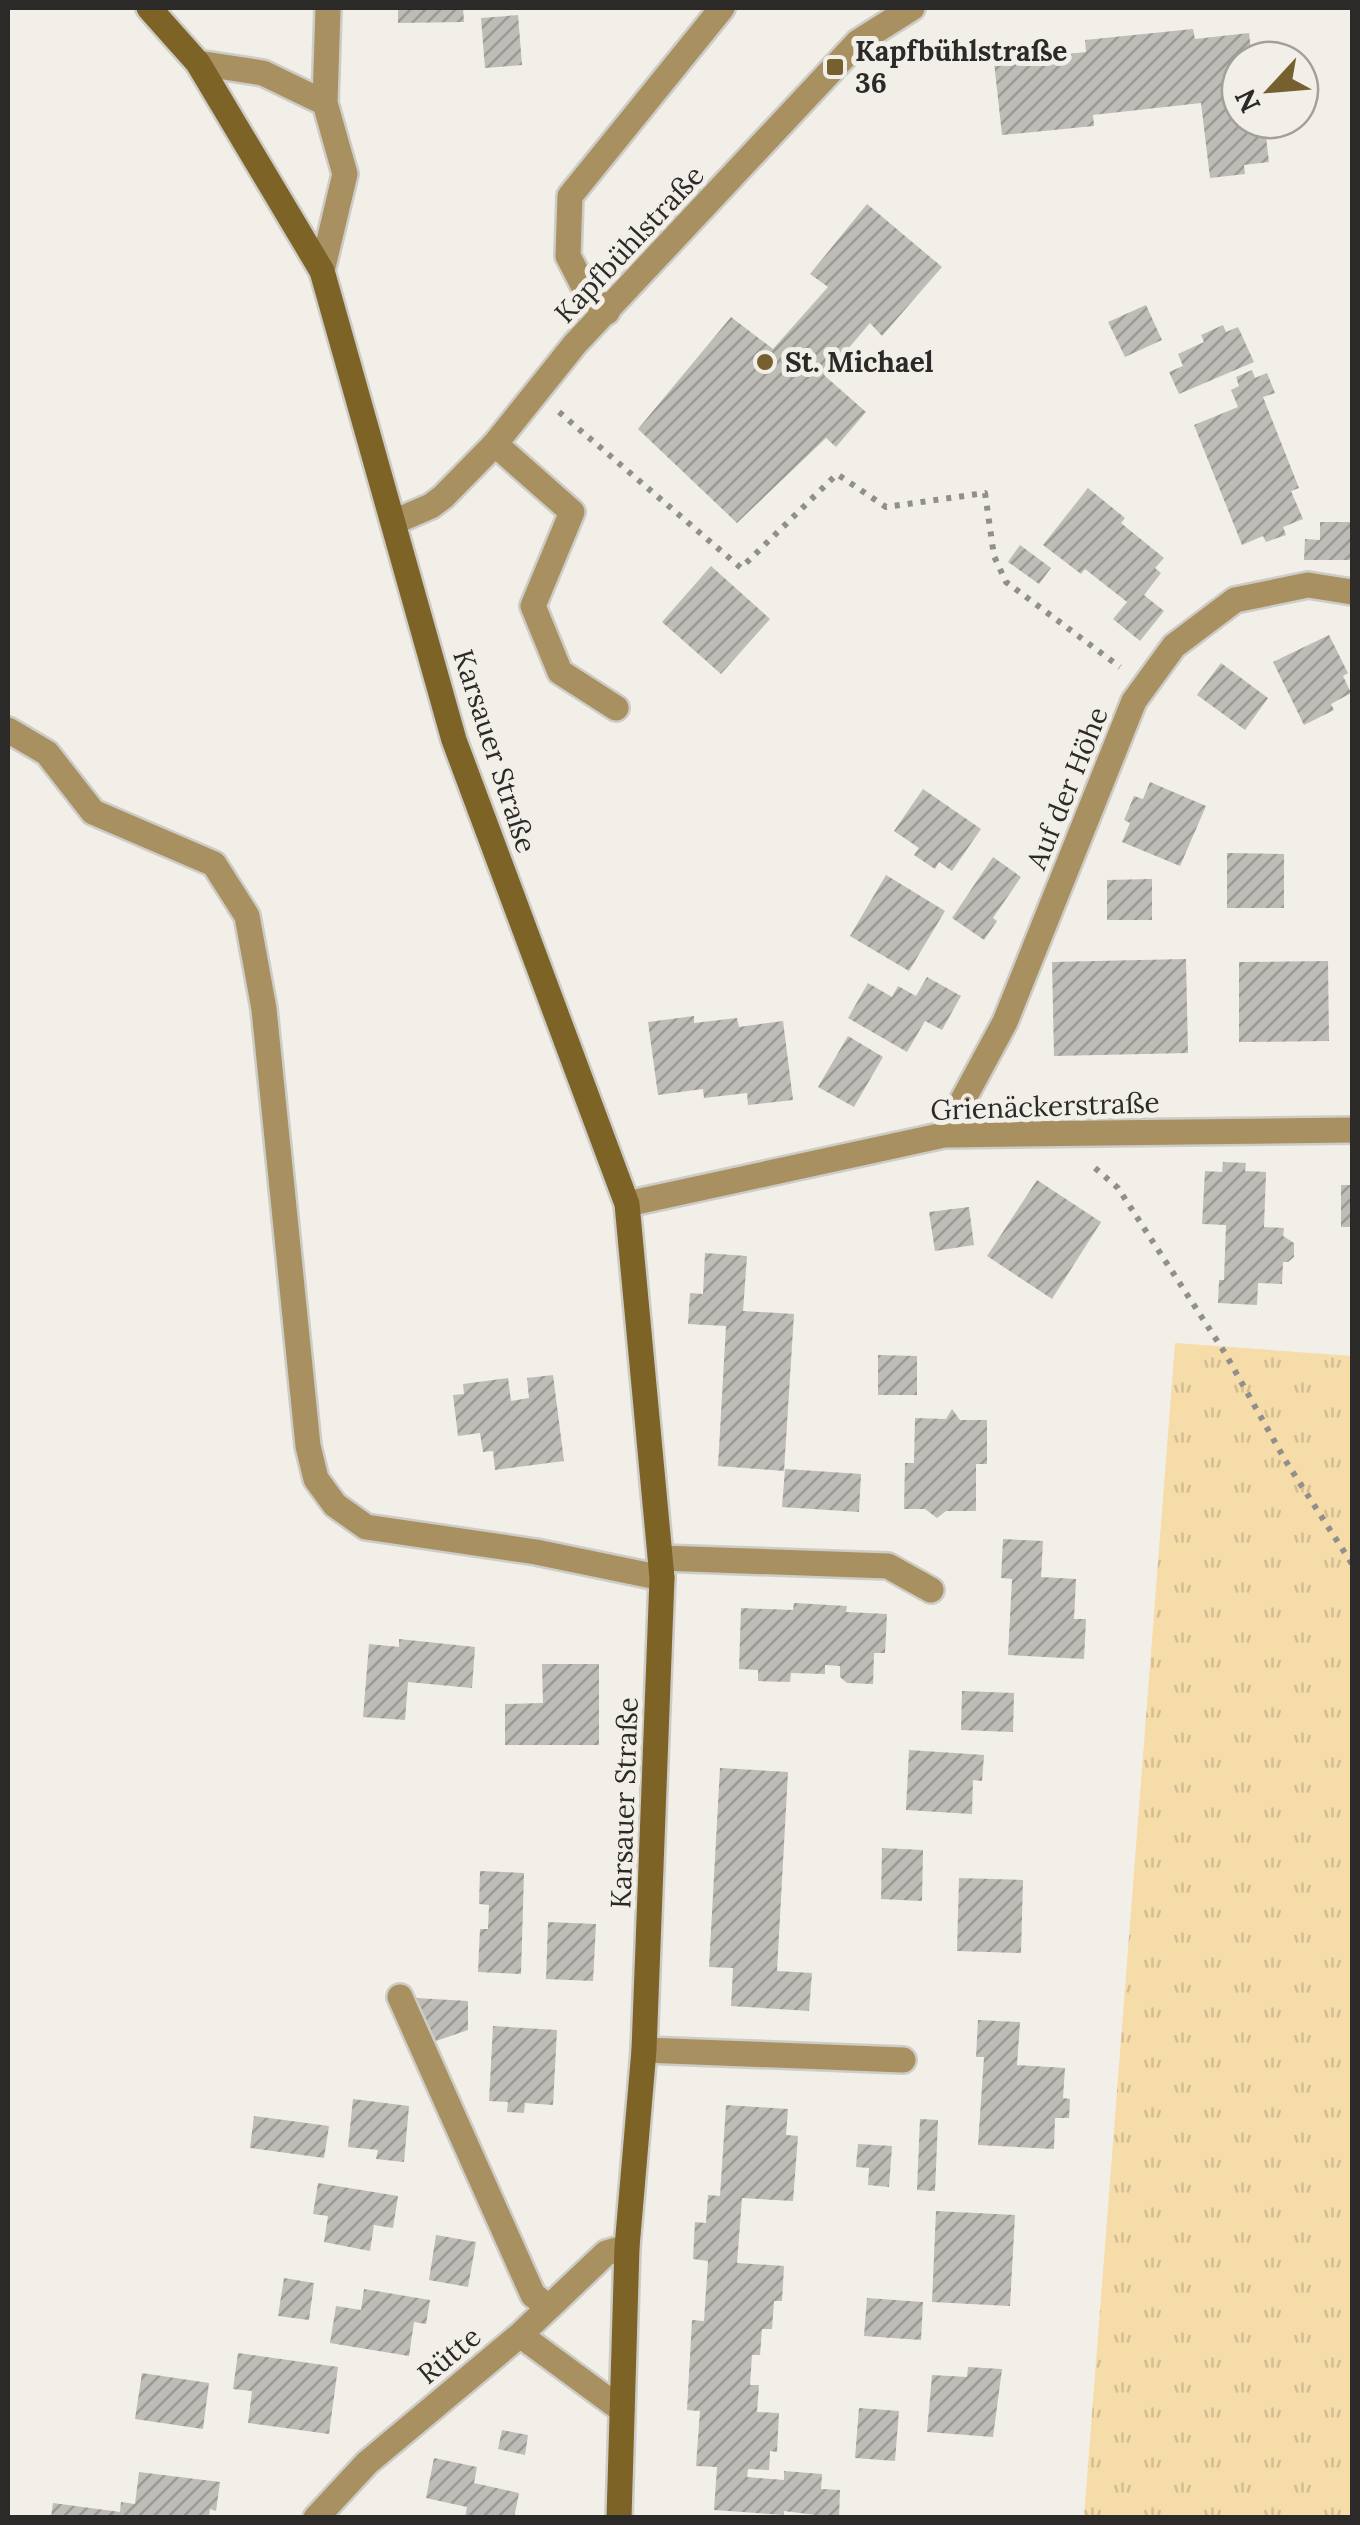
<svg xmlns="http://www.w3.org/2000/svg" width="1360" height="2525" viewBox="0 0 1360 2525" font-family="Lora,serif">
<style>
.grass{fill:url(#grass-tufts)}
.building{fill:url(#building-hatch)}
.lines{fill:none;stroke-linecap:round;stroke-linejoin:round}
.lane-casing{stroke:#ceccc6;stroke-width:30}
.street-casing{stroke:#ceccc6;stroke-width:30}
.secondary-casing{stroke:#ceccc6;stroke-width:30}
.path{stroke:#918f8b;stroke-width:6;stroke-dasharray:5 8;stroke-linecap:butt}
.lane{stroke:#a89060;stroke-width:25}
.street{stroke:#a89060;stroke-width:25}
.secondary{stroke:#7e6326;stroke-width:25}
.poi-dot{fill:#766030;stroke:#f2efe9;stroke-width:4}
.labels{text-anchor:middle;dominant-baseline:central;stroke-width:10;stroke-linejoin:round;paint-order:stroke}
.poi-label{font-size:28px;font-weight:bold;fill:#2c2a28;stroke:#f2efe9;text-anchor:start}
.street-label{font-size:28px;fill:#2c2a28;stroke:#f2efe9}
</style>
<defs>
<pattern id="grass-tufts" width="24" height="20" patternUnits="userSpaceOnUse" patternTransform="scale(2.5)"><rect width="24" height="20" fill="#f6dca8"/><path d="M3 7l-1-3M5 7V3M7 7l1-3M15 17l-1-3M17 17v-4M19 17l1-3" fill="none" stroke="#d3bd91"/></pattern>
<pattern id="building-hatch" width="6" height="6" patternUnits="userSpaceOnUse" patternTransform="scale(2.5)"><rect width="6" height="6" fill="#bebcb6"/><path d="M-1 1l2-2M0 6l6-6M5 7l2-2" fill="none" stroke="#9b9994"/></pattern>
</defs>
<rect width="100%" height="100%" fill="#f2efe9"/>
<path class="grass" d="M1175 1343 1352 1356V2517H1084Z"/>
<path class="building" d="M398 8H463L464 22 398 23Z
M518 15 522 65 485 68 481 18Z
M1193 29 1195 39 1249 33 1252 60H1240V120H1264L1269 162 1244 165 1245 174 1210 178 1201 103 1093 115 1094 126 1002 135 994 62 1086 52 1085 40Z
M867 204 942 267 882 336 870 323 825 376 866 412 836 447 826 438 737 523 638 429 731 317 773 349 828 287 810 274Z
M1146 305 1162 340 1125 357 1108 322Z
M1223 325 1226 332 1238 327 1254 362 1179 394 1169 372 1183 366 1178 354 1204 342 1201 335Z
M1252 370 1255 378 1267 373 1275 393 1263 397 1299 488 1291 491 1303 519 1283 527 1286 535 1266 542 1263 536 1242 545 1194 425 1238 407 1231 390 1239 386 1236 377Z
M1088 488 1125 518 1121 523 1164 558 1155 568 1161 573 1144 595 1164 611 1140 641 1113 619 1127 602 1085 569 1081 574 1043 545Z
M1320 522H1352V560H1304L1305 539 1320 540Z
M1020 545 1051 568 1039 584 1008 562Z
M711 566 770 619 721 674 662 622Z
M1329 635 1348 673 1343 676 1351 693 1331 704 1334 710 1304 725 1273 662Z
M1221 663 1268 698 1245 730 1197 695Z
M1150 782 1206 806 1180 866 1122 842 1130 823 1124 820 1134 796 1143 799Z
M923 789 981 829 952 871 939 862 935 869 914 855 919 848 894 831Z
M1227 853 1284 854V908H1227Z
M993 857 1021 877 993 918 997 921 984 940 952 918Z
M886 875 945 911 909 971 850 936Z
M1152 879V920H1107V880Z
M1186 959 1188 1053 1054 1056 1052 962Z
M1328 961 1329 1041 1239 1042V962Z
M927 977 961 996 942 1030 925 1021 907 1052 848 1018 868 983 892 997 898 986 916 996Z
M694 1016V1023L737 1018 739 1027 783 1021 793 1100 748 1105 747 1093 704 1098 703 1089 658 1095 648 1022Z
M848 1036 883 1057 854 1107 818 1087Z
M1223 1162 1246 1163 1245 1171 1266 1172 1264 1227 1284 1228 1283 1236 1294 1243V1257L1288 1262H1283L1282 1284 1258 1283 1257 1305 1218 1303 1219 1280H1224L1226 1225 1202 1224 1205 1171 1222 1172Z
M1037 1180 1101 1222 1052 1299 987 1256Z
M1341 1185H1352V1227H1341Z
M969 1207 974 1245 935 1251 929 1212Z
M705 1253 747 1256 743 1311 794 1314 784 1471 718 1466 726 1326 688 1324 690 1293 703 1294Z
M878 1355 917 1356V1395H878Z
M553 1375 564 1461 495 1470 493 1451 483 1452 480 1433 458 1436 453 1395 464 1394 463 1384 508 1378 511 1401 529 1398 527 1378Z
M952 1409 960 1420H987V1464H976V1511H946L937 1518 925 1509H904L905 1463H914L915 1418 946 1419Z
M785 1469 861 1474 859 1512 782 1507Z
M1003 1539 1043 1541 1041 1577 1076 1579 1074 1619H1086L1084 1659 1008 1655 1012 1579 1001 1578Z
M794 1603 847 1606 846 1612 887 1614 885 1653H874L873 1684 847 1683 840 1677V1666L825 1665V1674L791 1673 790 1682 758 1681V1670L739 1669 741 1608 793 1610Z
M399 1639 475 1647 472 1688 408 1682 405 1720 363 1717 369 1644 399 1647Z
M542 1664H599V1745H505V1704L543 1703Z
M962 1691 1014 1693 1013 1732 961 1730Z
M909 1750 984 1755 982 1781 973 1780 972 1814 906 1810Z
M720 1768 788 1772 777 1971 812 1973 809 2011 731 2006 733 1968 709 1967Z
M882 1848 923 1850 922 1901 881 1899Z
M480 1871 524 1873 521 1974 478 1972 480 1929H488L489 1905 479 1904Z
M959 1878 1023 1880 1021 1953 957 1951Z
M548 1922 596 1924 593 1981 546 1979Z
M416 1998 468 2001V2030L436 2041Z
M978 2020 1020 2022 1017 2065 1065 2068 1063 2098 1070 2099 1069 2118H1055L1054 2149 978 2145 984 2057H976Z
M493 2026 557 2030 553 2105 525 2103 524 2113 507 2112 508 2102 489 2101Z
M353 2099 409 2106 404 2162 376 2159 378 2150 348 2147Z
M726 2105 788 2109 786 2135 798 2136 793 2201 742 2198 737 2263 784 2266 782 2301H774L772 2329H762L760 2355H752L750 2385H759L757 2412 779 2413 777 2452 770 2451 769 2470 748 2469 747 2477 784 2480V2471L822 2474 821 2489 840 2490 839 2518 784 2511V2515L714 2510 717 2467 696 2466 700 2411 687 2410 692 2320 704 2321 708 2261 693 2259 695 2222 706 2223 708 2195 720 2196Z
M254 2116 329 2126 324 2158 250 2148Z
M920 2119 938 2120 935 2191 917 2190Z
M858 2144 892 2146 889 2187 868 2185 869 2168 856 2167Z
M318 2183 398 2196 393 2228 374 2225 370 2251 324 2242 328 2216 313 2214Z
M936 2211 1015 2215 1010 2306 932 2302Z
M436 2235 476 2242 468 2287 429 2280Z
M284 2278 314 2283 309 2320 278 2316Z
M364 2289 430 2300 426 2324 414 2322 409 2356 330 2343 336 2306 361 2310Z
M867 2298 923 2302 921 2340 864 2336Z
M238 2353 338 2367 329 2434 248 2423 252 2391 233 2389Z
M968 2367 1002 2369 993 2437 927 2432 932 2375 967 2377Z
M142 2373 209 2383 203 2429 135 2419Z
M859 2408 899 2411 895 2461 855 2458Z
M502 2430 528 2435 525 2455 498 2449Z
M434 2458 477 2467 474 2483 519 2493 514 2518H465L467 2507 426 2498Z
M139 2472 220 2482 216 2511 210 2509 209 2518H51L53 2503 120 2512 121 2502 135 2504Z"/>
<g class="lines">
<g class="lane-casing">
<path id="lane" d="M198 63 263 73 325 103 345 174 322 271
M325 103 328 8
M607 312 585 289 568 256 570 196 722 8
M495 444 572 512 533 606 560 672 616 708
M8 730 47 753 93 812 214 864 247 916 264 1009 308 1446 316 1479 335 1505 366 1527 536 1552 662 1578
M400 1997 533 2295 549 2307"/>
</g>
<g class="street-casing">
<path id="street" d="M394 522 431 506 443 497 495 444 575 344 858 42 912 8
M944 1135 1005 1022 1134 701 1174 646 1235 600 1308 585 1352 592
M627 1204 944 1135 1352 1130
M661 1558 888 1566 931 1590
M644 2050 903 2060
M520 2335 622 2410
M316 2518 367 2463 520 2335 606 2253 627 2247"/>
</g>
<g class="secondary-casing">
<path id="secondary" d="M149 8 198 63 322 271 454 740 627 1204 662 1578 644 2050 627 2247 619 2518"/>
</g>
<path class="path" d="M559 412 741 568 837 474 886 507 985 493 994 556 1006 582 1120 667
M1095 1168 1118 1188 1225 1353 1285 1460 1352 1564"/>
<use href="#lane" class="lane"/>
<use href="#street" class="street"/>
<use href="#secondary" class="secondary"/>
</g>
<g class="poi-dot">
<rect x="825" y="57" width="20" height="20" rx="5"/>
<circle cx="765" cy="362" r="10"/>
</g>
<g class="labels">
<g class="poi-label">
<text x="855" y="51">Kapfbühlstraße<tspan x="855" dy="32">36</tspan></text>
<text x="785" y="362">St. Michael</text>
</g>
<g class="street-label">
<text transform="translate(629 244) rotate(-47)">Kapfbühlstraße</text>
<text transform="translate(495 751) rotate(72)">Karsauer Straße</text>
<text transform="translate(1067 788) rotate(-68)">Auf der Höhe</text>
<text transform="translate(1045 1106) rotate(-2)">Grienäckerstraße</text>
<text transform="translate(624 1803) rotate(-88)">Karsauer Straße</text>
<text transform="translate(449 2355) rotate(-40)">Rütte</text>
</g>
</g>
<rect width="1360" height="2525" fill="none" stroke="#2c2a28" stroke-width="20"/>
<g transform="translate(1270 90) rotate(244)"><circle r="48" fill="#f2efe9" stroke="#a3a09c" stroke-width="2.5"/>
<path d="M0-8L18 38L0 25L-18 38Z" fill="#766030"/>
<text y="-15" font-size="28" font-weight="bold" text-anchor="middle" fill="#2c2a28">N</text>
</g>
</svg>
